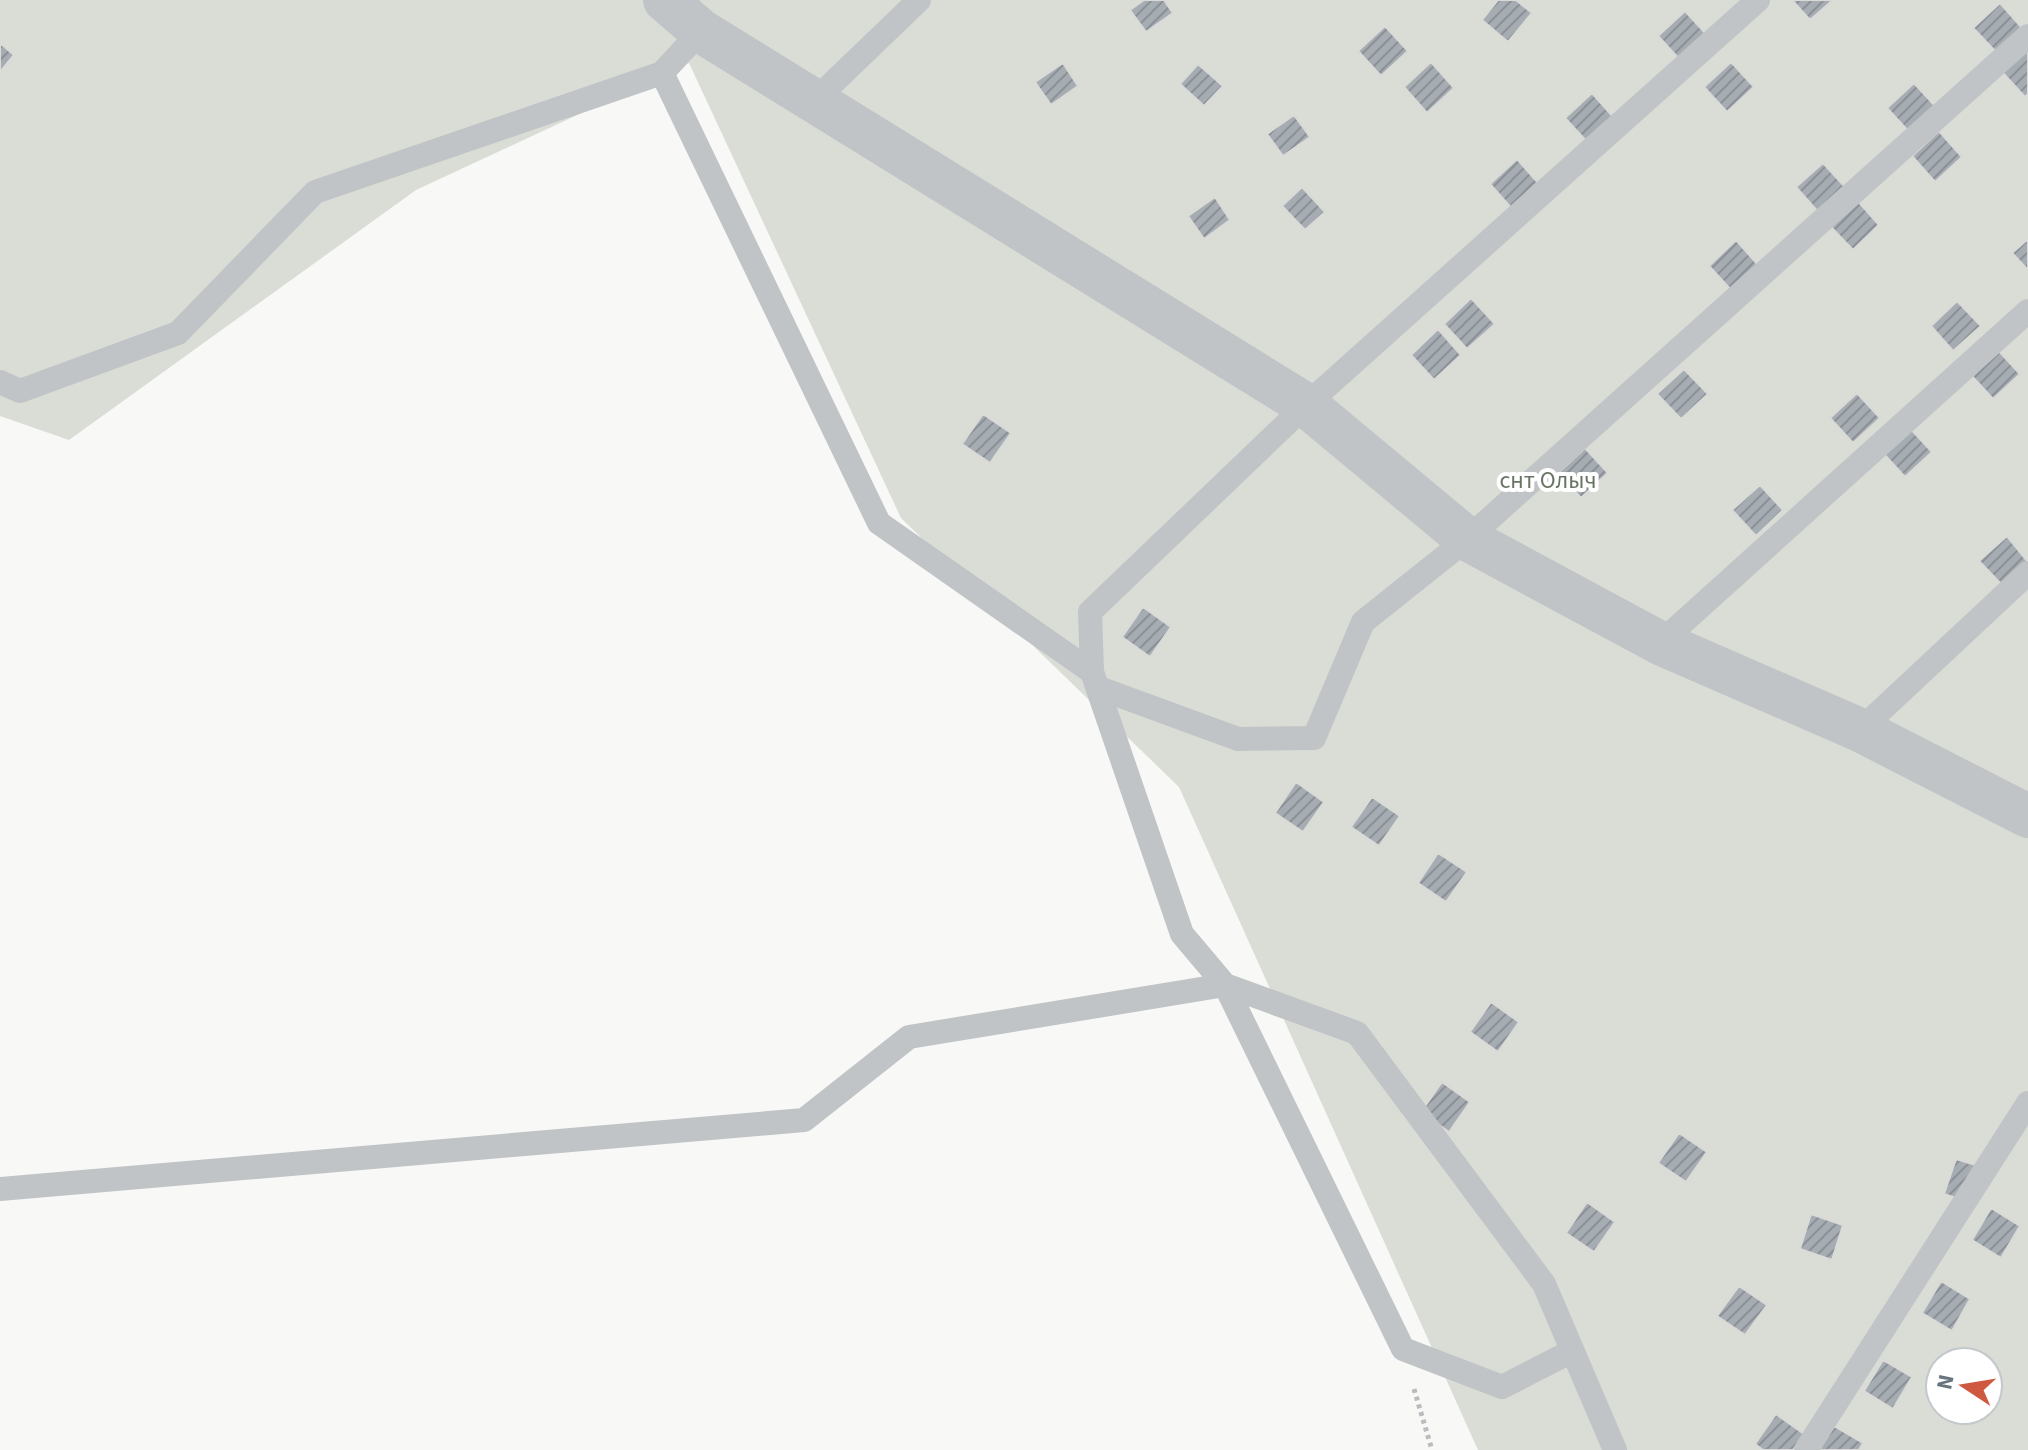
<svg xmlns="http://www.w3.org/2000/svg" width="2028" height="1450" viewBox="0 0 2028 1450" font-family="'Source Sans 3',sans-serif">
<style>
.green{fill:#d9ddd6;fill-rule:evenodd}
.building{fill:url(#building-hatch);stroke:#dadad8;stroke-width:2}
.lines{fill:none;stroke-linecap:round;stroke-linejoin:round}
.path{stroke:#babdbf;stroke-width:5;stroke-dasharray:4 4;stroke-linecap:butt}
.lane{stroke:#c0c4c7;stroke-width:24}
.street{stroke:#c0c4c7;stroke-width:44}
.labels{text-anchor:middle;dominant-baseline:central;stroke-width:8;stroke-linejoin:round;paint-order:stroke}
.park-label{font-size:24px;fill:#697665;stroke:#fff}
</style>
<defs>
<pattern id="building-hatch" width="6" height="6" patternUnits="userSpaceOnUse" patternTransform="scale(2)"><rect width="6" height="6" fill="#a6adb2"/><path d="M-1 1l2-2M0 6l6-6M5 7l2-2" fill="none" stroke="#8b9196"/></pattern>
</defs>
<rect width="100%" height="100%" fill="#f8f8f6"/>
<path class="green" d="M0 0H2028V1450H1478L1179 787 901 518 689 63 416 190 69 440 0 416ZM1940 1362H1988V1410H1940Z"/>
<path class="building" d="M1144 0H1164L1173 13 1146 32 1130 10Z
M1498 0H1516L1532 13 1508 42 1482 20Z
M1792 0H1833L1810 20Z
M2000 3 2023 29 1997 53 1973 28Z
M1685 11 1708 36 1681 61 1658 36Z
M1385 26 1408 51 1381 76 1358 51Z
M0 43 14 55 0 72Z
M2028 47V94L2025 97 2002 72Z
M1431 62 1454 88 1427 113 1404 87Z
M1731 62 1754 87 1727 112 1704 87Z
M1063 63 1078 86 1051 105 1035 82Z
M1198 64 1223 86 1204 106 1180 84Z
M1914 83 1937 108 1910 133 1887 108Z
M1592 93 1615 119 1588 143 1565 118Z
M1294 115 1310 137 1283 156 1267 134Z
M1939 131 1962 157 1935 182 1912 156Z
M1517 159 1540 185 1513 210 1490 184Z
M1823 163 1846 188 1819 213 1796 187Z
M1302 187 1325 212 1305 230 1282 206Z
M1215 197 1230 220 1204 239 1188 216Z
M1857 200 1879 225 1853 250 1829 225Z
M2028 239V270L2012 253Z
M1736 240 1759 266 1732 291 1709 266Z
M1471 298 1495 324 1467 349 1444 324Z
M1957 301 1981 326 1953 351 1931 326Z
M1438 329 1461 355 1434 380 1411 355Z
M1997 349 2020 374 1993 399 1970 374Z
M1684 369 1708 394 1681 419 1657 394Z
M1857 393 1880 418 1853 443 1830 418Z
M983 414 1011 433 990 463 962 444Z
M1909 427 1932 452 1905 477 1882 452Z
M1585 448 1608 473 1581 498 1558 473Z
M1760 485 1783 510 1756 536 1732 510Z
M2007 536 2028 562 2003 586 1979 561Z
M1143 607 1171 627 1150 657 1122 637Z
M1296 782 1324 802 1303 832 1275 813Z
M1372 797 1400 816 1379 846 1351 827Z
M1438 853 1467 872 1446 902 1418 883Z
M1491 1002 1519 1022 1498 1052 1470 1032Z
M1442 1082 1470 1102 1449 1132 1421 1112Z
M1679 1133 1707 1152 1686 1182 1658 1163Z
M1956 1159 1989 1169 1977 1205 1944 1194Z
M1587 1202 1615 1222 1594 1252 1566 1233Z
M1991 1208 2020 1226 2001 1258 1972 1240Z
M1811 1214 1843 1225 1832 1260 1800 1249Z
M1941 1281 1970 1299 1952 1331 1922 1313Z
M1739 1286 1767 1305 1745 1335 1717 1316Z
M1883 1360 1912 1377 1893 1409 1864 1391Z
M1776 1414 1804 1434 1793 1450H1763L1755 1444Z
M1834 1426 1863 1443 1859 1450H1819Z"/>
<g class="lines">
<path class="path" d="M1414 1389 1432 1450"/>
<path class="lane" d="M701 31 662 73 879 523 1092 672 1182 934 1225 985 1403 1349 1502 1387 1572 1351
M814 101 919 0
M0 382 20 391 178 333 315 192 662 73
M1660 643 2028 311
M1092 672 1090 612 1306 405 1758 0
M1099 688 1238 739 1314 738 1363 622 1467 539 2028 36
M1860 730 2028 573
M0 1189 804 1120 909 1037 1225 985 1357 1033 1544 1284 1615 1450
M1806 1450 2028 1103"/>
<path class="street" d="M665 0 701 31 1306 405 1467 539 1660 643 1860 730 2028 816"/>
</g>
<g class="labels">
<g class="park-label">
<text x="1548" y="480">снт Олыч</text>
</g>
</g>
<g transform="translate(1964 1386) rotate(282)"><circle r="38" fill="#ffffff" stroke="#c2c8cb" stroke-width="2"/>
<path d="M0-6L14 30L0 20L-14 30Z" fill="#cf5940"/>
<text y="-12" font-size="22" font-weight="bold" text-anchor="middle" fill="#66757d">N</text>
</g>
</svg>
